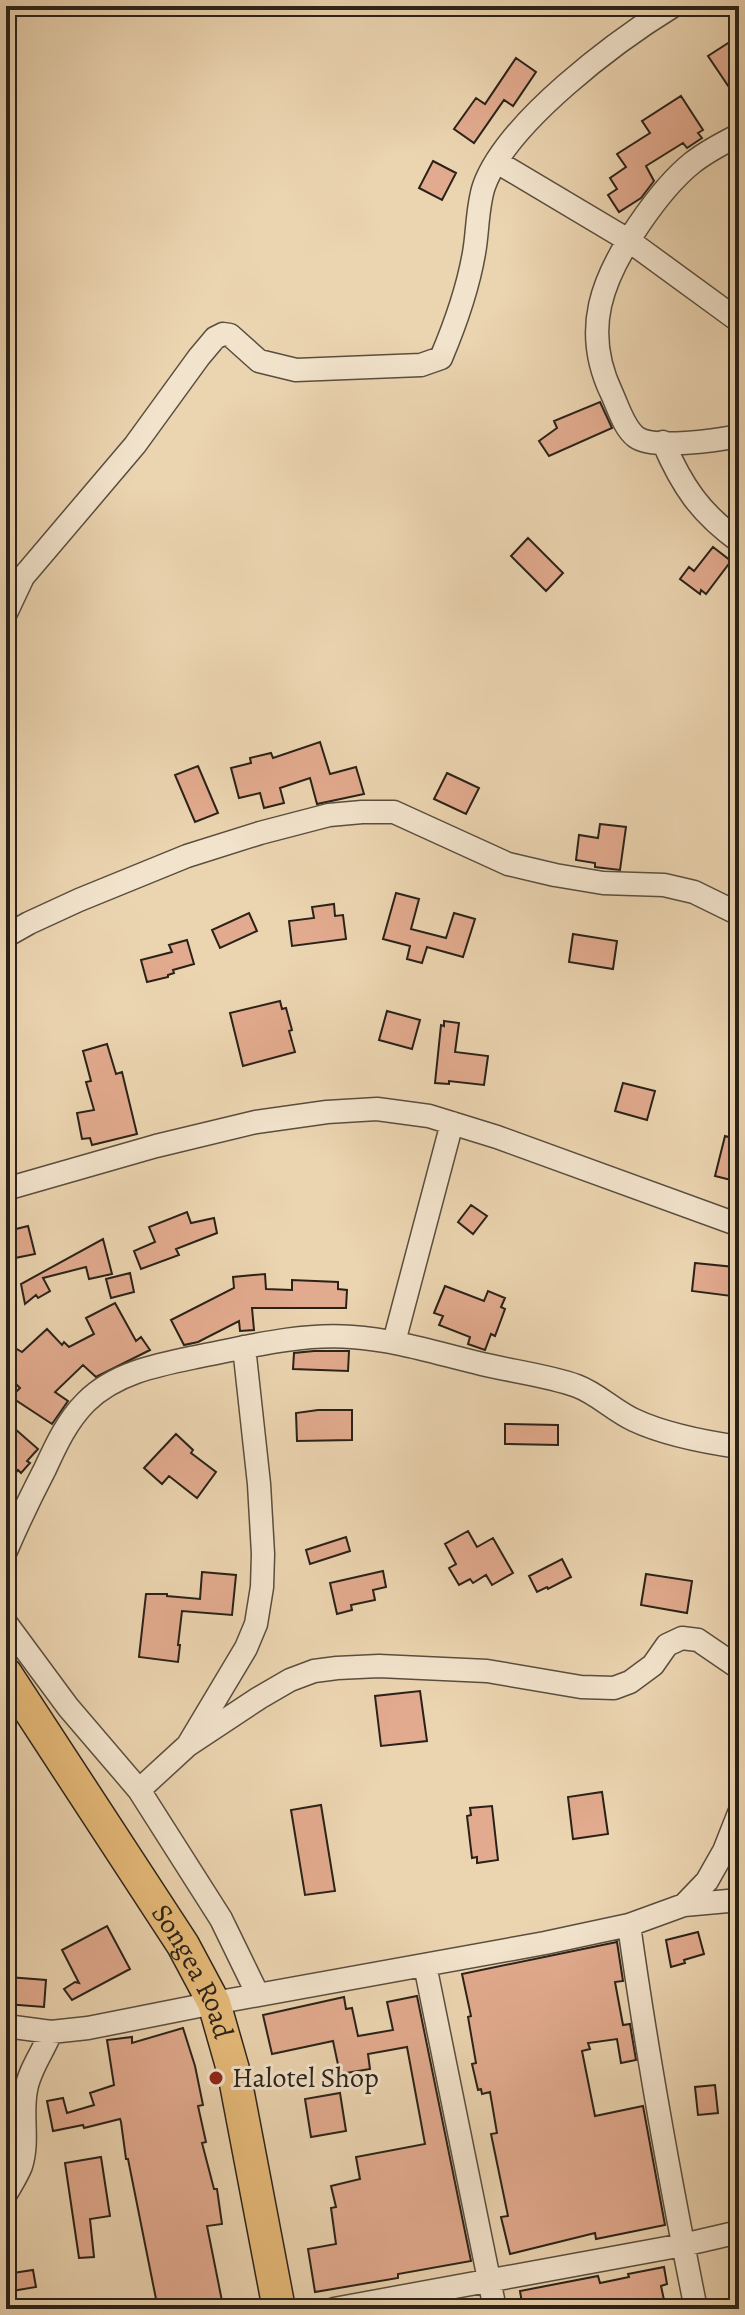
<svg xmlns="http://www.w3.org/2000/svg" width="745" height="2315" viewBox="0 0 745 2315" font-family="Alegreya,serif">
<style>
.building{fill:#e2aa8e;stroke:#2a2218;stroke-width:2}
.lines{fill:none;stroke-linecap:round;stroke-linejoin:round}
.minor-casing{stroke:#5a4e3e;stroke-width:25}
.highway-casing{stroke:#2a2218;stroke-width:35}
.minor{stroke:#f2e3cc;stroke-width:22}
.highway{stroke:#e6ba78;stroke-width:32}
.poi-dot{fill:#8f2418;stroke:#f2e3cc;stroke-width:3}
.labels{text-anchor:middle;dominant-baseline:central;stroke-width:6;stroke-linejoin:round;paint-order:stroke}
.street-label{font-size:28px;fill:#2a2218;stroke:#f2e3cc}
.poi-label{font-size:28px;fill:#2a2218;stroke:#f2e3cc;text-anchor:start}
</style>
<rect width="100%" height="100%" fill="#ebd4b0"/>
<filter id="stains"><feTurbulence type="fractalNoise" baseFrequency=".0025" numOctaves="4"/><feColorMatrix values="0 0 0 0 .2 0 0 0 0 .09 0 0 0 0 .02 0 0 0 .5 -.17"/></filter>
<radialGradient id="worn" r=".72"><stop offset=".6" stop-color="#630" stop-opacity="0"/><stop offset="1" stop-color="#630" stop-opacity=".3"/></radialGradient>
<path class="building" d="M739 36V102L708 56Z
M516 58 536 72 513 106 504 100 474 143 454 129 476 98 485 104Z
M681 96 703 130 698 133 702 138 687 148 683 143 646 166 654 181 641 198 619 212 608 195 617 189 610 178 626 167 617 154 650 133 642 121Z
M433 161 456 173 442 200 419 188Z
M600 402 612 428 549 456 539 441 557 428 554 421Z
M528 538 563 573 546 591 511 556Z
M713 547 731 561 706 594 701 590 700 594 680 579 689 567 694 571Z
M320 742 330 774 356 767 364 794 317 804 310 778 280 788 284 803 264 808 260 793 239 798 231 768 251 763 250 758 271 753 273 758Z
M198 766 218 813 195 822 175 775Z
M447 773 479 788 466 814 434 799Z
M600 824 626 827 620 870 595 867V863L576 860 579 835 598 838Z
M396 893 419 899 411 929 446 938 454 913 475 919 463 957 427 947 422 963 407 959 410 946 383 939Z
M334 904 335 916 343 915 346 939 292 946 289 921 314 918 312 907Z
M249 913 257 931 220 948 212 930Z
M573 934 617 941 613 969 569 962Z
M187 940 194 964 173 970 174 973 168 975V977L147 982 141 960 172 952 169 945Z
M280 1001 282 1009 286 1008 292 1030 289 1031 295 1052 243 1066 230 1013Z
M387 1011 420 1020 412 1049 379 1040Z
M444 1021 459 1023 455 1052 488 1056 484 1085 449 1081V1084L435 1083 441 1025 444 1026Z
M107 1044 116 1074 122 1072 137 1134 92 1145 90 1138 82 1139 77 1113 94 1110 86 1082 91 1081 83 1051Z
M623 1083 655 1091 647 1120 615 1111Z
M725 1136 739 1140V1182L715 1176Z
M471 1205 487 1216 473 1234 458 1222Z
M187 1212 191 1223 214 1218 217 1233 176 1249 179 1255 141 1269 134 1251 155 1242 149 1227Z
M28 1226 35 1254 15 1258 8 1231Z
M103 1239 112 1274 89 1279 86 1267 43 1278 50 1291 38 1298 36 1295 25 1304 21 1284Z
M695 1263 734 1267 731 1296 692 1291Z
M130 1273 134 1292 111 1298 106 1279Z
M265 1274 266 1289 292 1290V1280L338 1282V1289L347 1290 346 1308H252L254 1330 240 1331 239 1321 198 1342 184 1345 171 1320 234 1288 233 1277Z
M445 1286 484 1301 488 1291 505 1298 501 1307 505 1309 495 1336 491 1334 485 1350 468 1344 470 1337 439 1325 443 1316 434 1313Z
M115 1303 136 1341 141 1337 150 1350 96 1377 83 1365 55 1392 68 1401 52 1424 11 1397 20 1388 6 1374V1359L15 1348 22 1352 47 1329 62 1345 64 1342 69 1347 94 1334 86 1318Z
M314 1351H349L348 1371 293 1369 294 1353Z
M318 1410H352V1440L297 1441 296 1413Z
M6 1421 38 1449 27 1461 30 1463 21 1473 18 1470 6 1484Z
M505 1424 558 1425V1445L505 1444Z
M176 1434 193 1450 191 1453 216 1472 197 1498 169 1476 162 1484 144 1468Z
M468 1531 477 1547 493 1538 513 1573 492 1585 486 1575 473 1583 470 1579 459 1585 449 1568 456 1564 445 1544Z
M346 1537 350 1551 310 1564 306 1550Z
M562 1559 571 1577 548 1589 547 1587 537 1592 529 1576Z
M383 1571 386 1587 373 1590 375 1600 351 1605 352 1610 337 1614 330 1583Z
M202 1572 236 1575 232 1615 182 1611 178 1645H180L178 1662 139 1657 146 1594H167V1596L200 1599Z
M646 1574 692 1581 687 1613 641 1605Z
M420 1691 427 1741 381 1746 375 1696Z
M602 1792 608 1834 573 1839 568 1797Z
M321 1805 335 1891 305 1895 291 1810Z
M492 1806 498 1860 477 1863V1857L472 1858 467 1816 471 1815 470 1808Z
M107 1926 130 1969 72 2000 64 1989 75 1982 79 1983 62 1950Z
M698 1932 704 1954 684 1960 685 1963 671 1967 666 1940Z
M617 1942 623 1981 615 1982 623 2025 630 2024 636 2060 621 2063 617 2039 588 2043 590 2049 582 2051 595 2116 643 2106 665 2225 596 2239 595 2233 510 2254 501 2217 508 2216 491 2134 497 2133 490 2092 482 2094 481 2089 478 2090 472 2064 476 2063 468 2017 471 2016 462 1974Z
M8 1977 46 1980 44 2007 6 2004Z
M417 1996 471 2261 398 2274V2278L315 2292 308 2249 336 2244 331 2208 336 2207 331 2186 360 2179 356 2157 425 2144 407 2047 368 2054 370 2069 340 2074 333 2041 272 2054 263 2015 344 1997 346 2009 352 2008 358 2036 393 2030 387 2002Z
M183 2028 195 2066 203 2105 198 2106 206 2142 202 2143 214 2189H217L222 2224 207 2226 222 2301 186 2309H158L128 2159H126L121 2122 120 2119 84 2128 83 2125 53 2131 47 2101 63 2098 67 2113 94 2105 90 2093 114 2085 107 2040 132 2037V2043Z
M715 2085 718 2113 698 2115 695 2087Z
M340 2093 346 2131 311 2137 305 2099Z
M101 2157 110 2216 90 2219 94 2257 79 2258 65 2163Z
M664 2267 667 2284 661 2286 666 2309H523L520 2291 598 2276 600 2283 629 2277 628 2274Z
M33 2270 36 2287 6 2292V2274Z"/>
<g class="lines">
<g class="minor-casing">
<path id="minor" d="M739 135C723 143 706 152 692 163 671 180 655 201 640 223 602 278 581 330 612 394 618 407 624 428 636 437 654 450 718 440 739 436
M497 162 628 240 739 321
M663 442C682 486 700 513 739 541
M6 613 23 577 135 445 199 357 215 338 223 334 230 335 259 361 296 370 421 365 441 358C455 325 468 288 474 253 478 231 477 207 484 186 507 122 616 41 673 6
M6 936 29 923 79 900 187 856 260 833 329 815 362 812H394L508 864 555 875 603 883 664 885 694 892 739 914
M6 1189 156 1146 256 1122 327 1112 377 1109 429 1116 497 1137 739 1225
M394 1342 452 1123
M6 1551C18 1523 31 1496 45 1469 56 1445 67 1421 86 1402 115 1373 157 1365 196 1357 247 1347 300 1333 352 1337 397 1340 439 1354 482 1364 511 1371 550 1376 577 1386 598 1394 613 1410 634 1420 666 1435 704 1442 739 1447
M6 1623 68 1707 139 1790 221 1919 258 1995
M188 1745 259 1698 290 1680 314 1671 337 1668 379 1666 487 1671 581 1687 614 1688 630 1682 653 1665 667 1645 682 1638 698 1640 739 1668
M139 1790 188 1745 246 1648 256 1624 262 1587 263 1554 259 1484 244 1347
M684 1905 739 1900
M629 1925C647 2054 670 2181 696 2309
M425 1965 495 2309
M6 2026 51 2032 88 2028 214 2003 545 1943 629 1925 684 1905 707 1881 724 1851 739 1813
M6 2194C11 2185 17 2176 21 2166 29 2141 21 2115 26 2090 29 2070 43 2052 51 2032
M334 2309 683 2245 739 2232"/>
</g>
<g class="highway-casing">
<g id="highway">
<path id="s1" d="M6 1674 183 1945 214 2003 234 2073 279 2309"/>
</g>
</g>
<use href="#minor" class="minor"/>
<use href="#highway" class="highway"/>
</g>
<circle class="poi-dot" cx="216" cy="2078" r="8"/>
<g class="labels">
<g class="street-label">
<text stroke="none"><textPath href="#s1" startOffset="352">Songea Road</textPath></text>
</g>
<g class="poi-label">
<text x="232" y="2078">Halotel Shop</text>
</g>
</g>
<rect width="745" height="2315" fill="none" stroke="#ebd4b0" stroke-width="32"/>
<rect x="8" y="8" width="729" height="2299" fill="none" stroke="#2a2218" stroke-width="4"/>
<rect x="16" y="16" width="713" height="2283" fill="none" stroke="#2a2218" stroke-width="2"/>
<rect width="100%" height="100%" filter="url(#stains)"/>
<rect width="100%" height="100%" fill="url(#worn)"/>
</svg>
